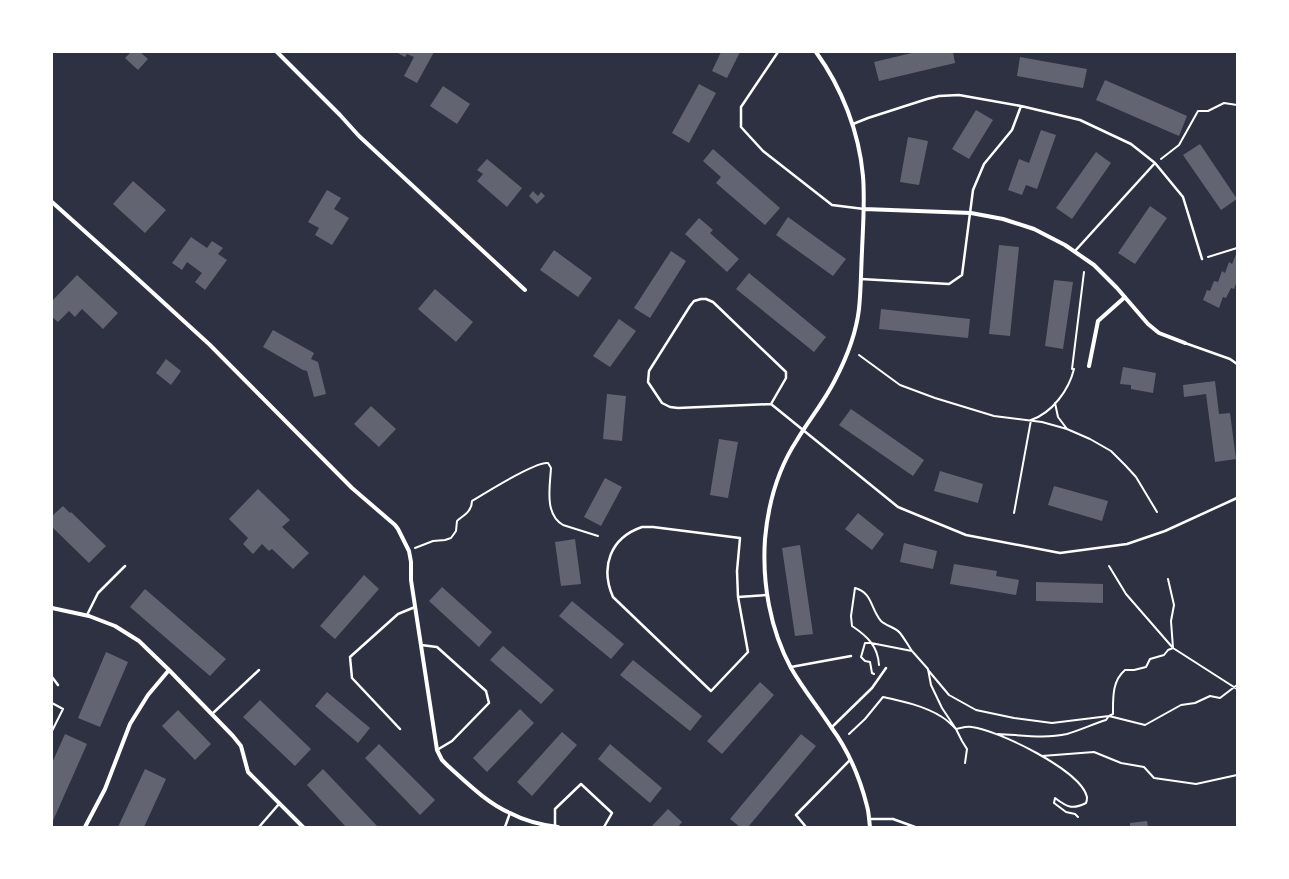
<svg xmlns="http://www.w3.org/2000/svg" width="1289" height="879" viewBox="0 0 1289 879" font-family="Lato,sans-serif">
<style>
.building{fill:#626471}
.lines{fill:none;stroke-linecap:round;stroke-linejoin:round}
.path{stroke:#fff;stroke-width:2}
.service{stroke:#fff;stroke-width:2.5}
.minor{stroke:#fff;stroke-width:4}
</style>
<rect width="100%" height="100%" fill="#2d3142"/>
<path class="building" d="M131 52H140L148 59 138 70 125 58Z
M396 52H434L417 83 404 76 414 57 407 54 405 57Z
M721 52H740L727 78 712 71Z
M916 52H953L955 63 879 81 874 62Z
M1020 57 1087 69 1083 88 1017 76Z
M1105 80 1187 116 1179 136 1096 100Z
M699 84 716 93 689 143 672 133Z
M443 86 470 104 457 124 430 106Z
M976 110 993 120 969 159 952 149Z
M1041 130 1056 135 1037 189 1026 185 1022 195 1008 190 1019 159 1029 163Z
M908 137 928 141 919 185 900 182Z
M1200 144 1237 199 1221 210 1183 155Z
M713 149 780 208 765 225 716 183 721 177 703 161Z
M1096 152 1111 163 1072 219 1056 208Z
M487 159 522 188 507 207 477 181 483 174 477 170Z
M133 181 166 210 145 233 113 204Z
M327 190 341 198 334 209 349 218 332 245 315 235 319 228 308 222Z
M533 191 538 196 541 192 545 196 537 204 529 196Z
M1150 206 1167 218 1135 264 1118 253Z
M788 217 846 259 833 276 776 235Z
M699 218 713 230 710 233 739 259 727 272 685 234Z
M191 237 207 248 212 241 223 248 218 254 227 260 205 290 195 282 202 273 187 262 182 270 172 263Z
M999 245 1019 247 1010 336 989 334Z
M554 250 592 278 578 297 540 270Z
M671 251 686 261 650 318 634 308Z
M1237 252V281L1234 289 1231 288 1226 298 1223 297 1219 308 1203 300 1207 290 1210 291 1214 281 1218 282 1222 271 1225 273 1229 262 1232 264Z
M749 273 826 337 814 352 736 289Z
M77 275 118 313 103 329 82 309 75 317 69 311 58 322 52 317V301Z
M1054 280 1073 282 1063 349 1045 346Z
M435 289 473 322 456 342 418 309Z
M881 309 970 319 968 338 879 329Z
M619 319 636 331 610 367 593 356Z
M273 330 314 353 311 359 318 362 326 394 314 397 307 371 303 370 263 347Z
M166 359 181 371 171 385 156 373Z
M1123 367 1156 373 1153 393 1131 389V385L1120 384Z
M1215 381 1219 414 1230 413 1236 459 1215 462 1206 394 1184 397 1183 385Z
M607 394 626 396 622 441 603 439Z
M371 406 396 429 379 447 354 424Z
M851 409 924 460 913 476 839 425Z
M719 439 738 442 728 498 710 495Z
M940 471 983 484 978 503 934 491Z
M605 478 622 487 601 526 584 517Z
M1054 486 1108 501 1102 521 1048 505Z
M258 489 290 520 282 527 309 553 293 569 272 549 269 551 262 544 253 554 243 544 248 538 229 519Z
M63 506 70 513 71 512 106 546 89 563 52 527V516Z
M858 513 884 534 872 550 845 529Z
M575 539 581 584 561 586 555 542Z
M904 543 937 551 933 569 900 562Z
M800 545 813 634 795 636 782 548Z
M954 564 997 571 996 576 1019 580 1016 595 950 584Z
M364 575 379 589 335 639 320 626Z
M1036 582 1103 584V603L1036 601Z
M442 587 492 632 479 647 429 601Z
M145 589 226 659 210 676 130 607Z
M572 601 624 644 611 659 559 616Z
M503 646 554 690 541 704 490 660Z
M106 652 128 662 100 727 78 718Z
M633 660 702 716 690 731 620 675Z
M760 682 774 695 722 754 707 741Z
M327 692 370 728 358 743 315 706Z
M260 700 311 749 295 766 243 717Z
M520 709 534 723 487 772 473 758Z
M178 710 211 744 195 760 162 726Z
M562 732 577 745 532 796 517 782Z
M65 734 87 744 52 823V763Z
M801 734 816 746 748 827H740L730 819Z
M379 744 435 800 420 815 365 758Z
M610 744 662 788 650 803 598 759Z
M145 769 166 779 144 827H118Z
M323 769 378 827H346L307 785Z
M668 809 682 822 678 827H651Z
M1147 821 1148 827H1130V823Z"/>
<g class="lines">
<path class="path" d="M1161 159 1179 145 1198 111H1208L1224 103 1237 105
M1208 257 1237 248
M859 355 900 385 935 398 994 416 1042 422 1067 429 1090 439 1111 451 1126 466 1136 477 1157 512
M1055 403 1058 417 1067 429
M1014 513 1031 420C1052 413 1069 390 1074 369H1072L1084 272
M415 548 433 541 445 540 451 538 456 531 457 521C464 515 472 511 472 501 485 493 536 461 548 463L551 468C550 486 544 514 563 525L598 536
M1109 566 1126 594 1173 648 1237 689
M879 665C878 646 867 636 852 626L851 616 855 588C873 593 870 608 881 621 886 626 895 627 900 633 904 638 908 645 912 651
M928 670 949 695 976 710 1014 718 1052 723 1109 716 1113 714C1113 698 1112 681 1125 670H1134L1146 667 1150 659 1164 655 1168 650 1173 648 1171 621 1174 605 1168 579
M874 674 872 673 870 662 865 661 861 657 865 643H871L912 651 928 669 931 685 942 708 956 729 962 741 967 749 965 763
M52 703 63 709 52 731
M849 734 865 719 883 697C902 701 925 706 942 717 947 720 952 725 956 729 961 728 967 726 972 727 997 730 1081 770 1087 797 1087 799 1087 801 1086 803 1072 810 1067 807 1055 798L1054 803 1066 812 1075 814 1078 817
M998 734C1021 735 1045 739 1067 734 1081 730 1093 724 1106 720L1109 716 1145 725 1181 705 1195 703 1210 696 1220 698 1237 685
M1042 756 1094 752 1121 763 1144 767 1154 778 1196 784 1237 775"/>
<path class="service" d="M778 52 741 107V127L763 151 832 205 864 209
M853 124 868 118 927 99 939 96 959 95 1021 106 1080 120 1131 144 1155 163 1183 197 1202 259
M1075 251 1155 163
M861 279 949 284 962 275 973 190 984 164 1012 130 1021 106
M701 299H706L713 302 786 372V378L771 404 678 408 670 407 662 403 648 382 649 371 690 306 694 301Z
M1185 343 1230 359 1237 364
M771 404 898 507 966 535 1060 553 1127 544 1165 531 1237 498
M642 527H653L740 538 737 571 738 597 748 652 711 691 613 597C600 567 610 538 642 527Z
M738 597 767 595
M87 615 98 593 125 566
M421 645 437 647 486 691 489 703 452 741 437 750
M791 667 851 656
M52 677 58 685
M212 714 259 670
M832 727 872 688 886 668
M400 729 352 678 350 657 398 614 415 607
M869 819H893L915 827
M259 827 279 804
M505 827 510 813
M555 827V809L581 784 612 813 604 827
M806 827 796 815 850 760"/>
<path class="minor" d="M277 52 340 115 359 136 525 290
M816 52C842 88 859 132 863 176 865 201 863 226 862 251 861 270 861 290 859 309 856 334 846 359 835 380 824 402 809 420 797 440 778 469 768 505 765 539 762 583 770 629 791 668 803 689 818 707 831 727 848 750 860 778 867 806 869 813 869 820 870 827
M52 202 129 271 210 345 352 488 395 525 398 529 409 551 411 562V580L437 750 442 760 448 766C467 783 487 803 510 813 525 821 542 825 558 827
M864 209 971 213 1003 219 1034 229 1065 245 1094 265 1117 288 1148 324 1159 333 1185 343
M1089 366 1098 321 1125 297
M52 608 89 616 115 626 139 641 169 670 233 736 241 746 248 772 303 827
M85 827 105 789 130 724 148 695 169 670"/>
</g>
<rect width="1289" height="879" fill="none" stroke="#ffffff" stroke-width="106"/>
</svg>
